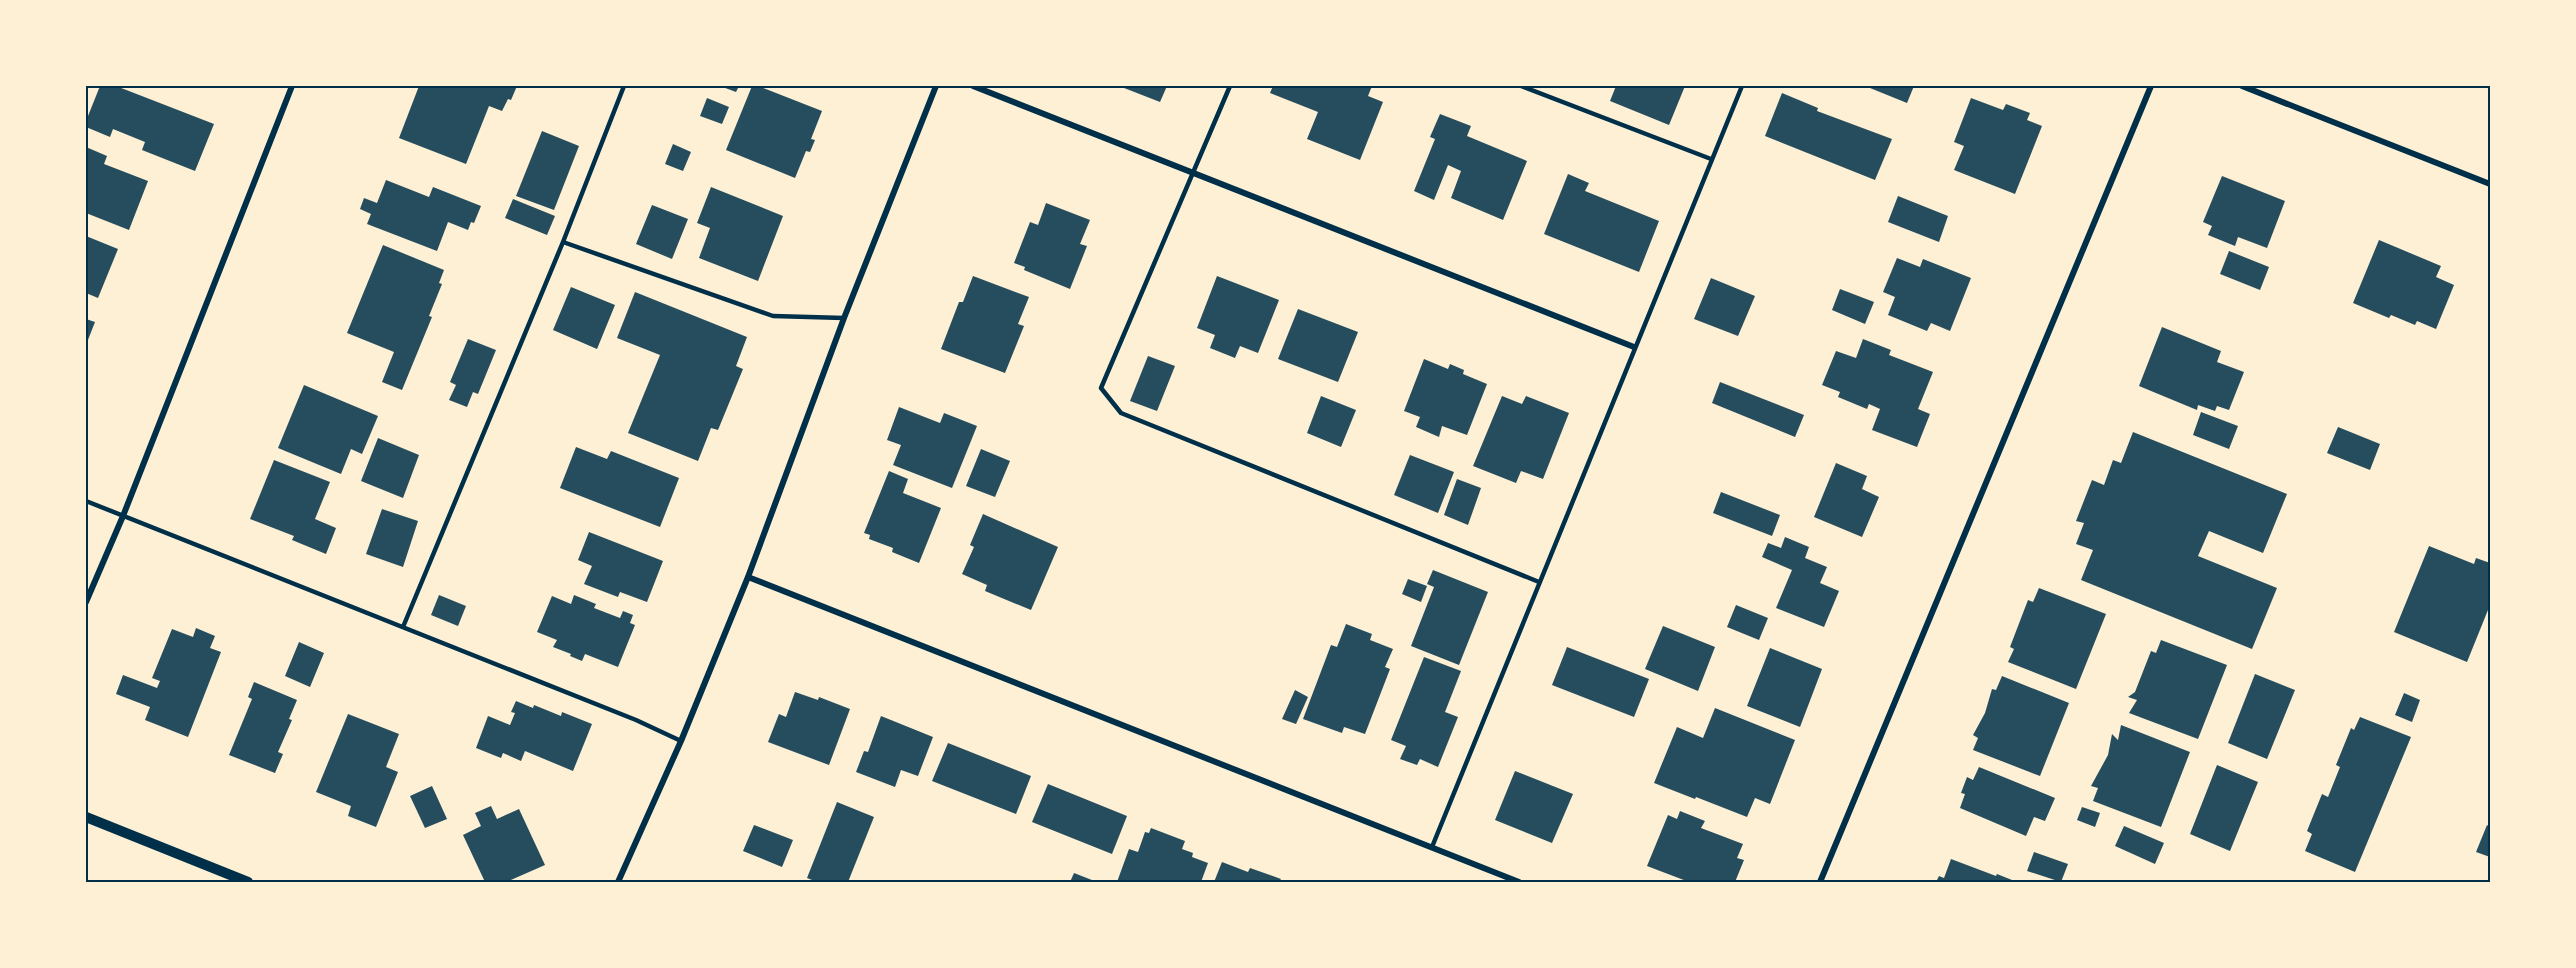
<svg xmlns="http://www.w3.org/2000/svg" width="2576" height="968" viewBox="0 0 2576 968" font-family="Karla,sans-serif">
<style>
.building{fill:#264d5e}
.lines{fill:none;stroke-linecap:round;stroke-linejoin:round}
.service{stroke:#003049;stroke-width:4.5}
.minor{stroke:#003049;stroke-width:6}
.tertiary{stroke:#003049;stroke-width:10}
.neatline{fill:none;stroke:#003049;stroke-width:2}
</style>
<rect width="100%" height="100%" fill="#fdf0d5"/>
<path class="building" d="M100 86H116L214 124 195 171 142 150 145 142 113 129 110 137 86 127V121Z
M419 86H517L511 100 508 99 502 111 489 106 466 164 399 138Z
M720 86H739L736 92Z
M752 86H758L822 111 811 139 815 140 810 152 806 151 795 178 726 150Z
M1119 86H1167L1160 102Z
M1273 86H1372L1368 96 1383 102 1360 160 1307 139 1318 112 1270 93Z
M1616 86H1685L1669 125 1610 101Z
M1871 86H1914L1907 103 1870 88Z
M1782 93 1818 108 1817 111 1892 139 1875 180 1765 136Z
M707 98 729 107 722 124 700 116Z
M1971 98 2003 110 2006 104 2030 113 2027 120 2042 126 2015 194 1954 170 1964 146 1954 142Z
M1440 114 1471 126 1467 136 1527 161 1503 220 1451 198 1461 171 1448 165 1434 200 1414 191 1435 139 1430 137Z
M542 131 579 146 554 210 516 196Z
M673 144 691 152 683 171 665 164Z
M86 147 107 156 104 164 148 181 129 230 86 213Z
M1568 174 1589 183 1585 191 1659 221 1639 272 1544 234Z
M2222 176 2285 201 2267 248 2238 237 2235 246 2208 235 2212 226 2203 222Z
M386 180 429 197 433 187 481 206 474 223 471 222 468 230 448 222 437 251 367 224 371 214 360 209 364 198 377 203Z
M711 187 783 216 758 281 699 258 710 228 697 223Z
M1898 196 1948 216 1939 242 1888 222Z
M513 199 555 216 547 235 505 218Z
M1046 203 1090 220 1080 244 1087 246 1070 289 1024 270 1025 267 1014 263 1030 222 1038 225Z
M652 205 688 219 672 259 636 244Z
M86 236 118 249 98 298 86 293Z
M2379 240 2441 266 2436 277 2454 285 2436 329 2417 321 2415 325 2391 315 2389 318 2353 303Z
M383 245 444 270 439 283 442 284 429 316 432 317 402 390 382 382 394 352 347 333Z
M2229 251 2269 267 2260 290 2220 274Z
M1897 258 1920 267 1923 259 1971 278 1950 331 1931 323 1927 331 1888 315 1895 297 1883 292Z
M973 276 1029 297 1018 324 1024 326 1005 373 941 349 959 302H963Z
M1217 276 1279 300 1258 353 1240 346 1235 358 1210 348 1215 335 1197 328Z
M1711 278 1755 296 1738 336 1694 319Z
M571 287 615 305 597 349 553 330Z
M1840 289 1874 302 1865 324 1832 310Z
M635 292 747 337 736 366 743 369 718 430 711 428 698 461 628 433 660 355 617 338Z
M1298 309 1358 332 1338 382 1278 359Z
M86 319 95 322 86 345Z
M2162 327 2221 351 2217 362 2244 372 2229 410 2217 406 2215 411 2198 405 2197 410 2139 386Z
M468 339 496 350 478 394 473 392 467 407 449 400 456 385 450 382Z
M1863 339 1891 350 1889 355 1933 372 1918 409 1930 414 1917 447 1872 430 1880 409 1869 404 1867 409 1838 397 1840 392 1822 385 1836 351 1856 358Z
M1148 356 1175 366 1157 411 1130 401Z
M1424 359 1448 369 1450 364 1464 370 1463 374 1487 384 1467 435 1442 426 1439 437 1416 427 1420 417 1404 411Z
M1720 382 1804 415 1795 437 1712 403Z
M304 385 378 416 362 454 351 449 341 474 278 448Z
M1321 396 1356 410 1341 447 1307 433Z
M1502 396 1522 404 1526 396 1569 413 1543 479 1521 471 1516 483 1473 466Z
M899 407 940 423 944 413 977 426 952 488 893 465 901 445 887 440Z
M2201 412 2238 426 2229 449 2193 435Z
M2338 427 2380 444 2370 470 2327 453Z
M2133 432 2287 494 2263 553 2209 531 2198 556 2277 588 2252 649 2081 580 2093 550 2076 544 2084 523 2076 521 2092 480 2104 485 2113 460 2121 463Z
M378 438 419 455 403 498 361 481Z
M576 447 607 459 611 451 679 478 660 527 560 488Z
M981 449 1010 461 995 497 966 486Z
M1410 455 1454 472 1438 513 1394 495Z
M274 460 330 482 315 519 336 528 326 554 292 540 294 536 250 519Z
M1836 463 1867 476 1862 489 1879 497 1862 537 1814 517Z
M889 471 908 479 903 493 941 508 919 563 892 552 893 548 869 539 870 535 864 533Z
M1457 479 1481 488 1468 525 1444 515Z
M1721 492 1780 515 1772 536 1713 513Z
M382 509 418 521 403 567 366 554Z
M983 514 1058 547 1031 610 985 591 987 585 962 574 974 547 970 545Z
M589 532 663 561 647 602 620 592 618 597 584 584 592 566 578 560Z
M1785 537 1809 547 1805 558 1827 567 1820 583 1839 591 1824 627 1776 608 1792 570 1762 557 1768 543 1781 548Z
M2429 546 2474 564 2476 558 2490 563V605L2467 662 2394 632Z
M1433 570 1488 592 1459 665 1411 646 1434 587 1427 584Z
M1408 579 1427 586 1421 602 1402 594Z
M2039 588 2106 614 2076 689 2008 662 2014 649 2010 647 2028 600 2033 602Z
M439 595 466 606 458 626 431 615Z
M574 595 596 604 594 608 620 618 623 611 633 615 630 623 635 625 618 667 585 654 582 661 570 656 571 654 553 647 557 640 537 632 552 596 571 604Z
M1736 605 1768 618 1759 640 1727 627Z
M1346 624 1372 634 1370 640 1393 649 1385 667 1390 669 1365 734 1344 727 1342 733 1303 719 1331 645 1337 647Z
M1663 626 1715 647 1698 691 1645 669Z
M196 628 215 636 210 648 221 652 188 737 145 720 150 707 116 694 123 675 157 688 160 681 152 678 172 629 193 637Z
M2161 640 2227 665 2198 739 2129 713 2137 700 2128 697 2135 692 2151 651 2156 653Z
M299 642 324 653 310 687 285 676Z
M1567 647 1649 679 1634 717 1552 685Z
M1770 648 1822 669 1800 727 1747 706Z
M1424 657 1461 671 1445 712 1458 717 1438 767 1420 759 1417 765 1400 759 1406 746 1391 740Z
M2255 674 2295 690 2267 759 2228 743Z
M2002 676 2069 703 2040 776 1973 750 1978 738 1973 735 1985 713 1992 689 1996 690Z
M254 682 297 700 289 719 292 720 278 752 283 754 275 773 229 755 252 699 248 697Z
M1295 690 1308 697 1296 724 1282 719Z
M795 692 818 700 819 697 850 709 829 765 768 742 779 714 786 717Z
M2404 693 2420 700 2412 722 2395 715Z
M516 701 533 708 534 705 561 716 562 712 592 724 573 771 525 751 521 761 503 753 501 758 476 748 488 716 510 725 515 713 511 712Z
M1715 708 1795 740 1770 804 1755 798 1747 817 1696 797 1695 799 1654 783 1677 727 1703 738Z
M348 714 399 734 386 767 398 772 376 827 348 816 351 806 316 792Z
M881 716 933 737 918 776 901 770 895 787 856 772 864 751 868 752Z
M2360 717 2411 737 2355 872 2305 851 2312 834 2307 831 2322 794 2328 797 2340 767 2336 765 2351 728 2354 730Z
M2121 725 2190 752 2161 827 2093 801 2098 788 2091 786 2108 755 2112 734 2118 740Z
M948 743 1031 776 1016 814 932 781Z
M2217 765 2258 782 2230 851 2190 834Z
M1979 767 2055 798 2045 821 2034 817 2026 836 1960 808 1965 794 1961 793 1967 777 1973 780Z
M1515 771 1573 794 1552 843 1495 820Z
M1048 784 1127 816 1112 854 1032 822Z
M432 786 447 819 425 828 410 796Z
M837 802 874 817 848 882H817L807 878Z
M491 806 497 819 519 809 545 865 506 882H485L463 835 481 826 475 813Z
M2082 807 2100 813 2095 827 2077 820Z
M1680 811 1705 821 1701 828 1743 844 1737 858 1744 860 1735 882H1689L1647 866 1668 815 1677 819Z
M754 825 793 840 782 867 743 851Z
M2487 825 2490 827V857L2476 852Z
M2124 826 2164 843 2155 864 2115 846Z
M1151 828 1185 841 1182 849 1193 853 1192 857 1208 863 1201 882H1117L1129 849 1138 852 1145 832 1149 833Z
M2034 852 2068 864 2061 882 2027 871Z
M1951 859 1996 876 1997 874 2017 882H1936L1939 876 1944 878Z
M1222 862 1248 872 1250 868 1281 879 1279 882H1214Z
M1074 873 1097 882H1070Z"/>
<g class="lines">
<path class="service" d="M1230 86 1101 388 1121 413 1539 582
M1521 86 1711 159
M563 242 773 316 844 318
M86 501 636 720 681 741
M403 627 563 242 624 86
M1432 847 1742 86"/>
<path class="minor" d="M973 86 1634 347
M2242 86 2490 184
M748 577 1519 882
M86 602 123 516 292 86
M618 882 681 741 748 577 844 318 936 86
M1820 882 2151 86"/>
<path class="tertiary" d="M86 817 248 882"/>
</g>
<rect width="2576" height="968" fill="none" stroke="#fdf0d5" stroke-width="174"/>
<rect x="87" y="87" width="2402" height="794" class="neatline"/>
</svg>
